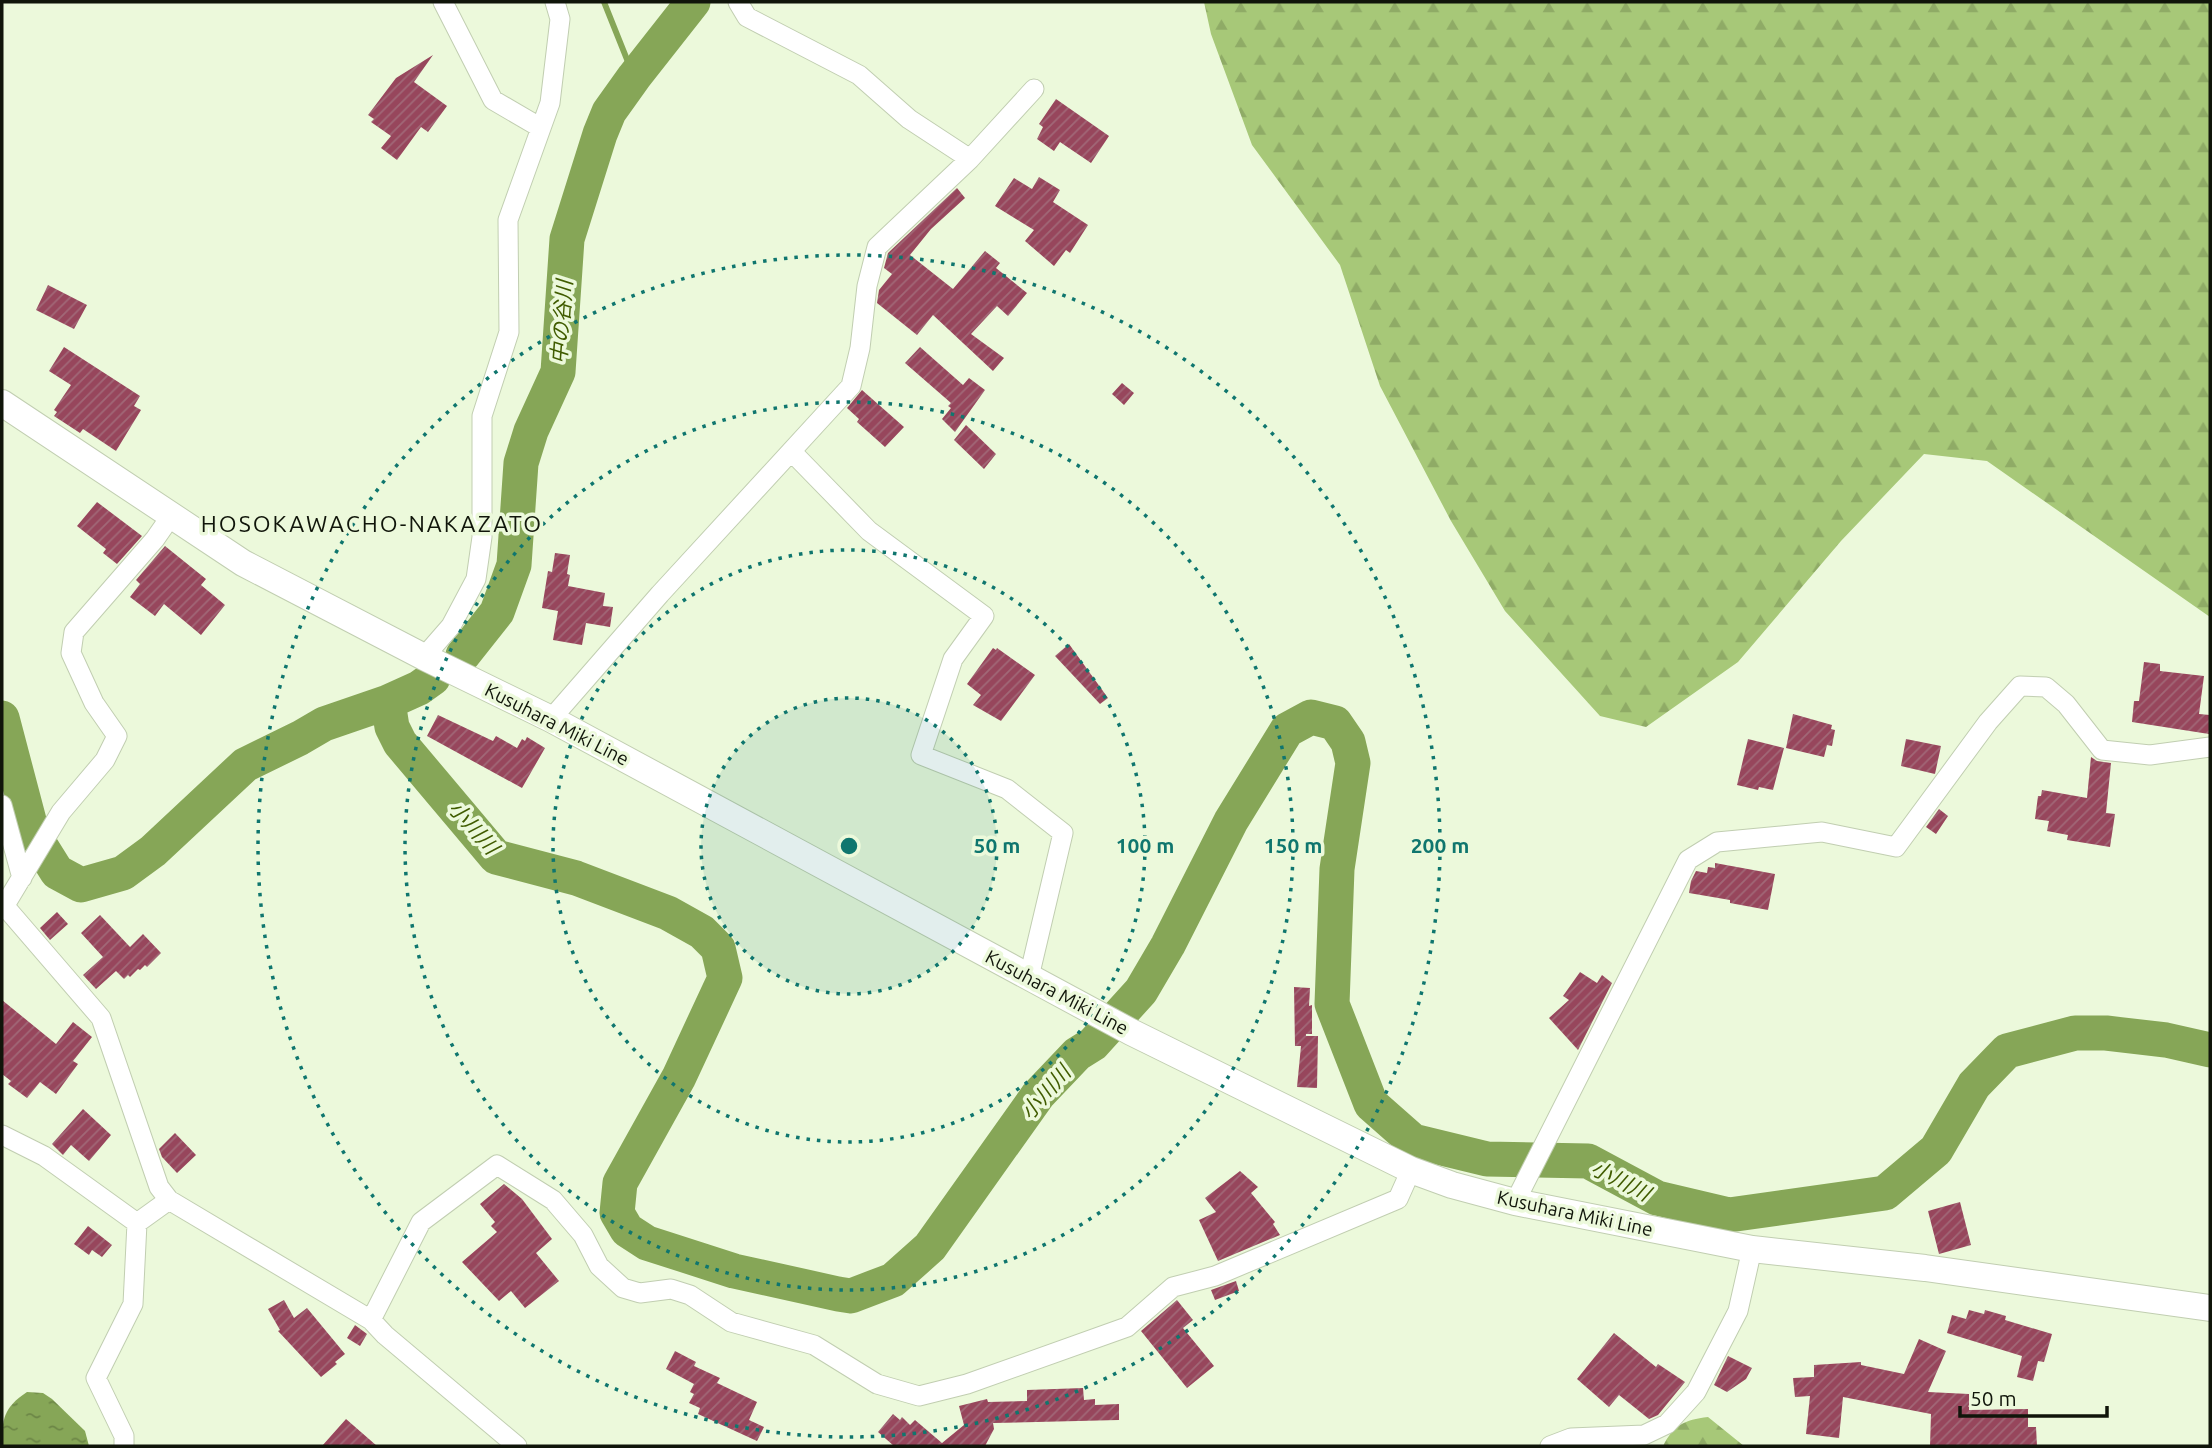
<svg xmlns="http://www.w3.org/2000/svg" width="2212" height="1448" viewBox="0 0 2212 1448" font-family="Ubuntu,'Noto Sans JP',sans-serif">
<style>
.forest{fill:url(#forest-firs)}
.water{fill:url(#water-ripples)}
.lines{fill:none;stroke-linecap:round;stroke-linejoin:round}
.stream{stroke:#86a657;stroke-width:6}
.river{stroke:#86a657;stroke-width:35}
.building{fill:url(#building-hatch)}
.street-casing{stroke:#c1ceb1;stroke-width:21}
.secondary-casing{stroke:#c1ceb1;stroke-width:28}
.street{stroke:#fff;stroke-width:19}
.secondary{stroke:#fff;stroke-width:26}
.ring{fill:none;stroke:#0f766e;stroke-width:3.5;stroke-dasharray:3.5 7}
.labels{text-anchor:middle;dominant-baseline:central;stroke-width:7;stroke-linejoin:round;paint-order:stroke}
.street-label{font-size:19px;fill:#10150a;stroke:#ecf9db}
.water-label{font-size:21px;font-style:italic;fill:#405c00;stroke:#ecf9db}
.quarter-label{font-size:23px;letter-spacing:2px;fill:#10150a;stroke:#ecf9db}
.centre{fill:#0f766e;stroke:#ecf9db;stroke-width:3.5}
.ring-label{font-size:21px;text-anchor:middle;font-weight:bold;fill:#0f766e;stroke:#ecf9db;stroke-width:7;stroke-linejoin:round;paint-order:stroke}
</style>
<defs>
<pattern id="forest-firs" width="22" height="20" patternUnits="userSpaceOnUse" patternTransform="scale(1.75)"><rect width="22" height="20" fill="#a7c878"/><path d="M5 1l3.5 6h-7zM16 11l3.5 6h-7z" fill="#8fab66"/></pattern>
<pattern id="water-ripples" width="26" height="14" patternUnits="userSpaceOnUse" patternTransform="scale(1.75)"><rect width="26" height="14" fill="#86a657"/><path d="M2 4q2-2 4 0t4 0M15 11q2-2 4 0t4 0" fill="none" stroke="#6c8646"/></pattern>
<pattern id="building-hatch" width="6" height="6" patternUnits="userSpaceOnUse" patternTransform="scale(1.75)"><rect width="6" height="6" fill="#97465c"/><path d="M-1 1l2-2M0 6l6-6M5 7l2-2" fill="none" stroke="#a16877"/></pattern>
</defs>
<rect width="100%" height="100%" fill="#ecf9db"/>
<path class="forest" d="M1204 2H2210V617L1987 461 1924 454 1841 541 1738 662 1646 727 1600 716 1505 611 1451 521 1380 386 1340 265 1252 145 1211 34Z
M1708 1417 1744 1446H1663C1674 1425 1684 1420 1708 1417Z"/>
<path class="water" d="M27 1392 43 1393 52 1399 85 1431 89 1446H2C2 1419 3 1408 27 1392Z"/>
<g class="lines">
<path class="stream" d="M604 2 634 77"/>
<path class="river" d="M463 655 497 612 514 565 521 463 531 431 558 372 567 239 600 134 609 112 634 77 693 2
M388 702 419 688 433 678
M2 718 32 832 57 872 81 885 123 873 153 851 245 765 300 738 324 724 388 702 392 727 400 743 496 857 576 878 668 913 702 932 718 948 725 978 679 1077 620 1183 617 1213 627 1230 647 1243 734 1271 838 1294 851 1296 893 1280 930 1247 1038 1095 1077 1054 1093 1044 1141 991 1168 945 1231 821 1287 730 1311 717 1335 723 1348 742 1353 763 1337 869 1332 1004 1371 1104 1413 1141 1487 1159 1588 1161 1657 1198 1729 1215 1885 1193 1936 1150 1974 1085 2007 1051 2075 1033H2106L2166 1040 2210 1050"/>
</g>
<path class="building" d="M433 55 414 82 447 106 428 132 421 127 397 160 381 148 391 136 371 122 374 119 368 115 396 78Z
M1056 99 1109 136 1091 163 1060 142 1054 151 1037 139 1043 127 1039 124Z
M1039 177 1060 190 1053 202 1088 225 1070 253 1066 250 1054 266 1025 241 1034 230 995 206 1014 178 1032 189Z
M957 188 965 198 931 229 910 255 953 289 985 251 1000 263 996 268 1027 293 1008 316 997 306 971 334 1004 358 993 371 933 315 917 335 877 303 879 290 892 274 884 268 888 253Z
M48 285 87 305 74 329 36 310Z
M64 347 140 396 134 406 141 410 116 451 83 429 80 433 54 416 57 412 54 410 71 385 49 371Z
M920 347 963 385 969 378 985 390 955 432 942 419 951 408 948 406 951 403 905 363Z
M1122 383 1134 393 1124 405 1112 394Z
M862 390 904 427 885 447 857 422 859 419 847 408Z
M966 425 996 454 984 469 954 440Z
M97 502 142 536 117 564 103 553 106 549 77 526Z
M165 546 206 579 201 585 225 605 201 635 164 604 155 616 130 597 140 584 136 580Z
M555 553 570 555 567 574 570 575 568 586 605 593 603 606 613 607 610 627 586 623 582 645 553 640 558 611 542 608 548 571 552 572Z
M1069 644 1108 698 1100 704 1055 656Z
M993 648 996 650 997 648 1035 675 1001 721 973 705 981 695 967 684Z
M2144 662 2160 664V671L2204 676 2199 714 2210 715 2209 734 2132 722 2134 701H2139Z
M1793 714 1832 725 1831 729 1835 730 1832 746 1827 745 1824 757 1786 748Z
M438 715 493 741 496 736 517 748 522 739 525 741 527 737 545 748 522 788 427 736Z
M1748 739 1784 748 1773 790 1759 787 1758 790 1737 785Z
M1906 739 1941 746 1935 774 1901 766Z
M2091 757 2097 761 2111 763 2106 813 2115 814 2110 847 2067 840 2068 835 2047 831 2049 821 2035 819 2038 796H2041L2042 790 2087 798Z
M1939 809 1948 816 1936 834 1926 827Z
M1715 863 1775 874 1768 910 1730 903V900L1689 893 1691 881 1696 871 1707 873 1708 867 1715 868Z
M57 912 68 924 50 940 40 928Z
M100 915 130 947 143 934 161 953 147 967 145 965 140 970 138 969 130 977 128 975 124 979 116 971 96 989 83 975 103 957 81 933Z
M1580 972 1597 983 1602 975 1612 983 1578 1050 1549 1018 1569 1000 1563 996Z
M1294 987 1310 988 1309 1006 1312 1005V1034H1306V1036H1318L1317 1088 1297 1087 1301 1046H1295Z
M2 1000 56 1044 73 1022 92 1037 73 1061 78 1064 56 1094 40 1082 27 1098 8 1084 11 1081 2 1074Z
M83 1109 111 1135 89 1161 71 1145 63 1155 52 1144Z
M175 1133 196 1155 177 1173 162 1157 159 1149Z
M1240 1171 1258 1187 1251 1193 1275 1222 1273 1224 1280 1235 1218 1261 1199 1220 1216 1212 1205 1198Z
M504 1184 522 1199 552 1239 536 1253 559 1281 525 1308 511 1291 499 1301 462 1262 497 1232 491 1226 495 1222 480 1204Z
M1960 1202 1971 1245 1939 1254 1928 1211Z
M88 1226 112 1245 102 1257 92 1250 89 1255 74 1244Z
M1236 1281 1239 1291 1215 1300 1211 1290Z
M284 1300 294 1318 307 1308 345 1354 335 1362 337 1364 321 1377 278 1331 280 1330 268 1309Z
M1177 1300 1193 1320 1183 1328 1214 1366 1187 1388 1141 1331Z
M1969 1310 1984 1314 1985 1310 2006 1316 2005 1320 2052 1334 2044 1362 2038 1361 2033 1381 2017 1377 2022 1356 1947 1333 1952 1315 1966 1319Z
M355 1325 367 1334 360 1346 347 1338Z
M1614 1333 1656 1367 1658 1364 1685 1382 1658 1415 1649 1419 1619 1395 1609 1407 1577 1379Z
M1919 1339 1946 1351 1928 1392 1969 1394V1410L2028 1409V1427H2036L2037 1446H1930L1931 1414 1843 1397 1839 1438 1806 1434 1810 1396 1795 1397 1793 1378 1814 1377V1365L1861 1362V1365L1904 1374Z
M675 1351 696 1362 694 1366 720 1378 717 1383 757 1402 749 1420 764 1427 757 1441 698 1414 700 1408 689 1403 694 1394 690 1392 694 1384 666 1369Z
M1728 1356 1752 1368 1746 1379 1727 1392 1714 1385Z
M1083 1388 1084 1400 1095 1399V1405L1119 1404V1420L993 1423 994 1429 985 1446H894L878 1432 893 1414 900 1420 902 1417 910 1425 915 1420 942 1443 964 1425 959 1406 987 1399 988 1402 1027 1401V1390Z
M346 1419 377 1446H322Z"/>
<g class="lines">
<g class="street-casing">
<path id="street" d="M738 2 747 17 859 75 909 119 970 159
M541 128 550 103 560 19 555 2
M792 452 869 531 984 616 953 659 921 755 1007 789 1063 833 1029 977
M424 657 451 626 476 579 482 537V416L509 332 508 220 541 128 493 100 443 2
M551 719 660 594 851 386 860 348 867 286 877 247 970 159 1034 89
M2 805 22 878
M2 903 101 1018 159 1187 169 1200 371 1320
M2 905H5L61 812 105 760 117 736 94 703 71 653 74 632 155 539 171 516
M2 1135 44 1156 137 1223 169 1200
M1515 1202 1688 860 1717 842 1822 832 1896 847 1988 722 2020 686 2046 687 2066 704 2102 750 2150 755 2210 747
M124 1446V1436L96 1378 133 1304 137 1223
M517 1446 385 1335 371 1320 421 1222 497 1165 553 1200 583 1235 599 1266 623 1288 640 1293 671 1289 690 1295 731 1322 814 1345 877 1384 919 1396 967 1384 1127 1327 1173 1287 1215 1276 1398 1199 1411 1170
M1550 1446 1571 1438 1644 1435 1667 1424 1696 1392 1738 1311 1752 1249"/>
</g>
<g class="secondary-casing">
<path id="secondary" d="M2 403 243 563 424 657 551 719 1131 1032 1411 1170 1452 1185 1515 1202 1752 1249 1925 1268 2210 1308"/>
</g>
<use href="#street" class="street"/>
<use href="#secondary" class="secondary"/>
</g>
<circle cx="849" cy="846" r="148" fill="#0f766e" fill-opacity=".12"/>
<g class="ring">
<circle cx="849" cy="846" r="148"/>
<circle cx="849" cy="846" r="296"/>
<circle cx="849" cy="846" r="444"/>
<circle cx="849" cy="846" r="591"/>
</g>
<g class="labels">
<g class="street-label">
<text transform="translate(557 724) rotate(27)">Kusuhara Miki Line</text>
<text transform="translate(1057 992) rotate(28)">Kusuhara Miki Line</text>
<text transform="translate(1575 1213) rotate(12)">Kusuhara Miki Line</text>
</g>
<g class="water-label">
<text transform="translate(561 322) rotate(-86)">中の谷川</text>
<text transform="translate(474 827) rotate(48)">小川川</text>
<text transform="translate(1045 1092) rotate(-49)">小川川</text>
<text transform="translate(1621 1180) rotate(27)">小川川</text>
</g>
<g class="quarter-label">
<text x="372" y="523">HOSOKAWACHO-NAKAZATO</text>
</g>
</g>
<circle cx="849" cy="846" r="10" class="centre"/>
<g class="ring-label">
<text x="997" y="853">50 m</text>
<text x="1145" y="853">100 m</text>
<text x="1293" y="853">150 m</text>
<text x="1440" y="853">200 m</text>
</g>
<rect width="2212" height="1448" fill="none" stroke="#10150a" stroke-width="7"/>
<path d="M1960 1406v10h147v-10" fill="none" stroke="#10150a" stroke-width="3.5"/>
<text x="1970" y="1406" font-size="21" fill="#10150a" stroke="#ecf9db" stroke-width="5" paint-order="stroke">50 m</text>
</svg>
